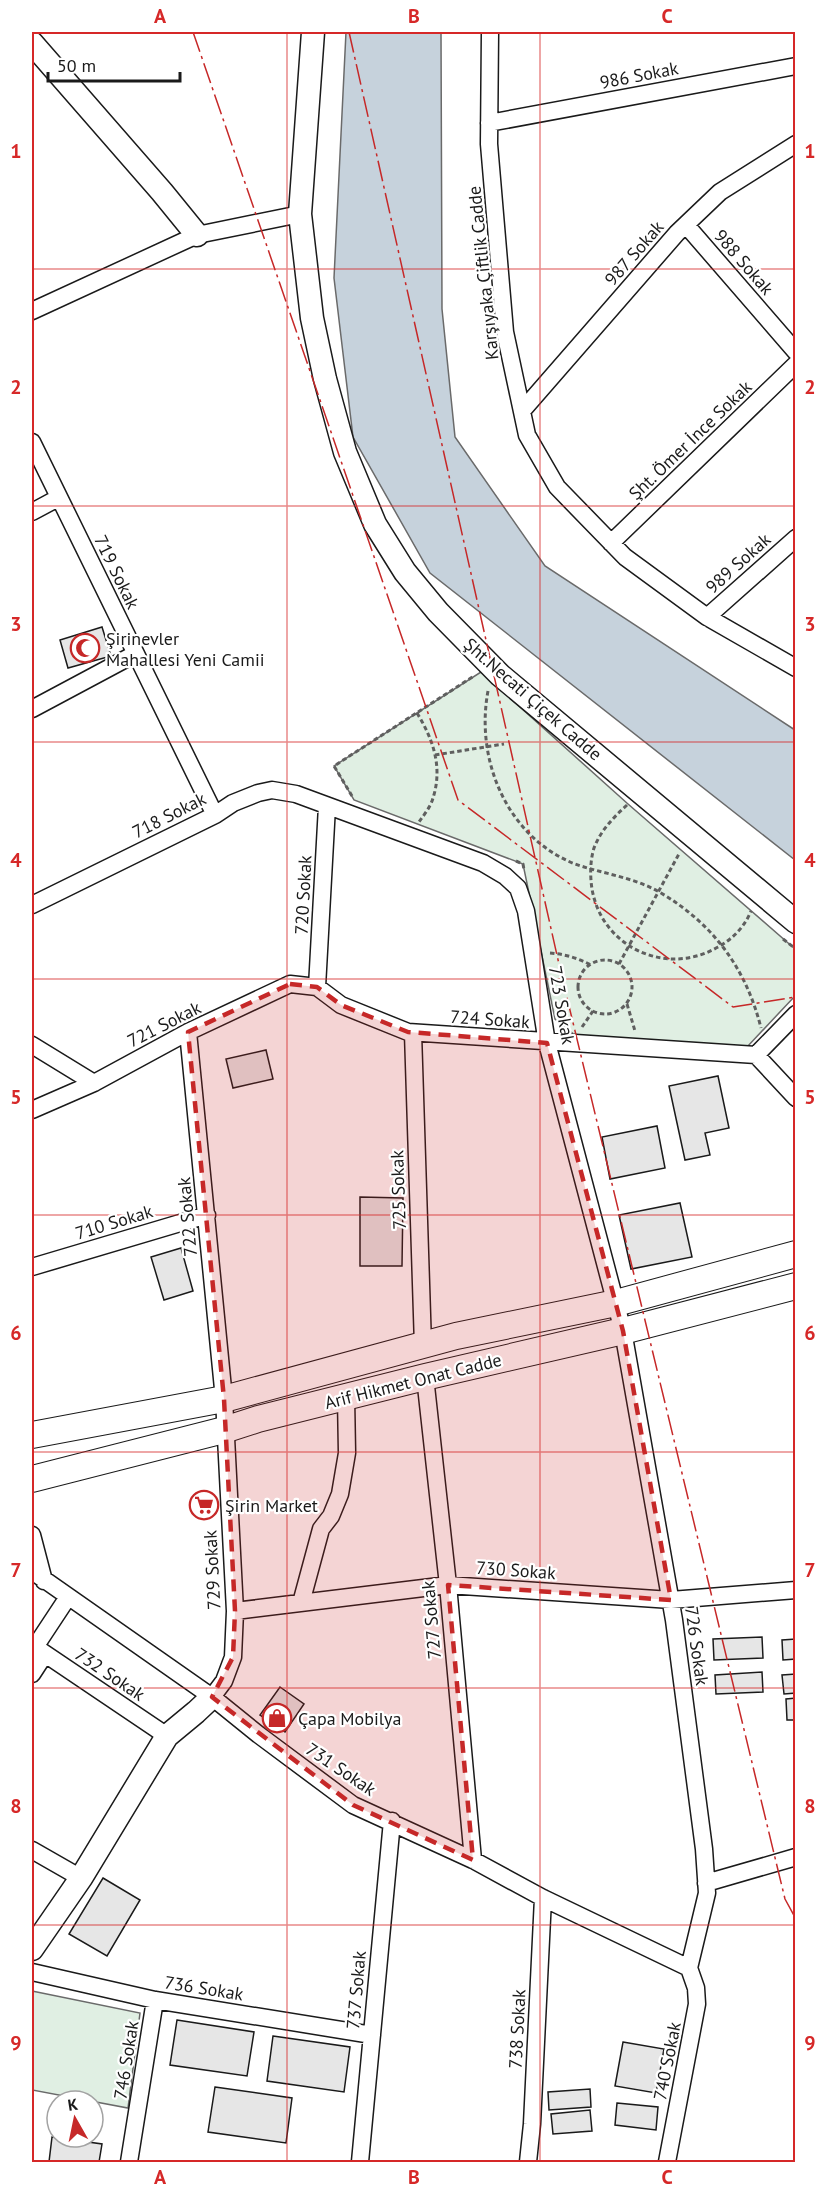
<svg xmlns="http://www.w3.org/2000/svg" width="827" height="2194" viewBox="0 0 827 2194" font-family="'PT Sans',sans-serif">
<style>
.green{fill:#e0efe3;stroke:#6a6a6a;stroke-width:1.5}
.water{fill:#c6d2dc;stroke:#6a6a6a;stroke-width:1.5}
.building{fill:#e6e6e6;stroke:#1a1a1a;stroke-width:1.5}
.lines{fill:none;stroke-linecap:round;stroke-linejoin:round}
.street-casing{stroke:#1a1a1a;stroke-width:19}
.secondary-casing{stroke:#1a1a1a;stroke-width:25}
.primary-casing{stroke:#1a1a1a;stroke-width:28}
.path{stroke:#5f5f5f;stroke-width:3;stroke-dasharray:4.5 3;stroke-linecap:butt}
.street{stroke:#fff;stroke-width:16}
.secondary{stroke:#fff;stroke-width:22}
.primary{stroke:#fff;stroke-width:26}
.power{stroke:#c62828;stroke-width:1.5;stroke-dasharray:21 4.5 3 4.5;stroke-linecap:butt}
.marked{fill:#c62828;fill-opacity:0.2;stroke:#c62828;stroke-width:4.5;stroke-dasharray:12 8;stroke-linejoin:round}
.grid{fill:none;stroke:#d62828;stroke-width:1.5;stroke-opacity:0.55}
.labels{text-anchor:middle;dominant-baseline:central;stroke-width:4.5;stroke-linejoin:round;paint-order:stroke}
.street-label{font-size:18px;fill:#1a1a1a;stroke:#fff}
.poi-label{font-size:18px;fill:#1a1a1a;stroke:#fff;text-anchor:start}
.neatline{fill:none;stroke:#d62828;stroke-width:2}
.grid-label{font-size:20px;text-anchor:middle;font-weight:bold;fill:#d62828}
</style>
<rect width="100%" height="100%" fill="#fff"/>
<path class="green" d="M481 672 628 804 795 949V996L747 1047 576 1036 555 1019 523 864 354 800 334 766Z
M32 1991 140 2013 128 2108 32 2090Z"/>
<path class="water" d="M346 32H441L442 309 455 437 545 566 795 730V860L430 573 353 437 334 278Z"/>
<path class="building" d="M102 627 111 656 68 668 60 640Z
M266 1050 273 1079 233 1088 226 1059Z
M718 1076 729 1128 705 1133 710 1155 685 1160 669 1086Z
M657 1126 665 1168 610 1179 602 1137Z
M360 1197 403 1198 402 1266H360Z
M680 1203 692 1257 631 1269 619 1215Z
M181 1248 193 1291 164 1300 151 1257Z
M762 1637 763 1658 714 1660 713 1639Z
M796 1639V1659L783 1660 782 1640Z
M762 1672 763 1692 716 1694 715 1675Z
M796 1674V1693L784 1694 782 1675Z
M280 1687 304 1704 285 1732 260 1715Z
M796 1698V1720H787L786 1699Z
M103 1878 140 1900 107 1956 69 1934Z
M177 2020 254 2032 247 2076 170 2065Z
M273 2036 350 2047 344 2092 267 2081Z
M623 2042 664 2049 656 2093 615 2086Z
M215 2087 292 2098 286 2143 208 2132Z
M590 2089 591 2107 549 2110 548 2092Z
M617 2103 658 2107 656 2130 615 2125Z
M590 2110 592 2131 553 2134 551 2114Z
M52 2137 102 2144 99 2162H49Z"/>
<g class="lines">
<g class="street-casing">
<path id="street" d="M490 32 489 144 505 332 527 435 557 487 625 557 707 617 796 668
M489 123 796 66
M686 225 796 352
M32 311 197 235 300 214
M522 411 677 233 720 192 796 144
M32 442 215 815
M32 512 58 498
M611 543 796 364
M707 617 796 538
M32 709 135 654
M32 905 215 815 233 803 258 793 272 790 296 794 483 863 505 876 518 888 526 911 547 1043 623 1331 674 1620 704 1849 707 1893 689 1968
M317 987 341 1005 408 1032 756 1055 796 1098
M317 987 327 806
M188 1032 224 1399 235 1611 233 1657 224 1681 212 1697
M413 1033 423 1346
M32 1045 94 1083
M756 1055 796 1014
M32 1110 94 1083 188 1032 290 984 317 987
M32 1267 207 1215
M425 1377 448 1585 473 1860
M32 1535 44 1581
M32 1571 212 1697 259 1735 353 1805 473 1860 543 1898 689 1968
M301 1603 321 1529 331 1516 340 1494 347 1453 346 1397
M235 1611 448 1585 671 1600 796 1590
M32 1645 167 1736
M35 1647 68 1597
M32 1674 45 1654
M32 1850 81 1878
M706 1883 796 1857
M32 1972 155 2000 372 2035
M129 2162 155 2000
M360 2162 392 1821
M528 2162 532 2124 543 1898
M667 2162 697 2004 696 1988 689 1968"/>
</g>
<g class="secondary-casing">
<path id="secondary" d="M313 32 300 214 312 318 325 379 345 452 375 524 405 572 438 612 500 675 796 922
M32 43 162 192 197 235
M32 1949 81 1878 167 1736 196 1712 212 1697"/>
</g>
<g class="primary-casing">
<path id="primary" d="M32 1435 224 1399 456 1336 616 1303 796 1254
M32 1479 224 1430 258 1419 425 1377 623 1331 796 1286"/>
</g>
<path class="path" d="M488 691C475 760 507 837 575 864 603 874 634 877 661 893 713 924 746 968 761 1028
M417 713C433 739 443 767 433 798 431 806 424 815 419 822
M435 755 504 744
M352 796 334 766 474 676
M627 805C613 818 601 830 594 848 590 861 590 876 592 889 602 948 667 977 718 947 733 939 745 926 751 911
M516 861 523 864 524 870
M783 939 796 949
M550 953C564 954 578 958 591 965
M578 987a27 27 0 1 1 54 0a27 27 0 1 1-54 0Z
M619 964 680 852
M627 1004 635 1031
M582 1027 593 1011"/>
<use href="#street" class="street"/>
<use href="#secondary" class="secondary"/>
<use href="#primary" class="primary"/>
<path class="power" d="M193 32 458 800 733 1007 796 997
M349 32 561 973 785 1899 796 1919"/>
</g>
<path class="marked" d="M290 984 317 987 341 1005 408 1032 547 1043 623 1331 671 1600 448 1585 473 1860 353 1805 212 1697 233 1657 235 1611 224 1399 188 1032Z"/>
<path class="grid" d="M287 32V2162M540 32V2162M32 269H796M32 506H796M32 742H796M32 979H796M32 1215H796M32 1452H796M32 1688H796M32 1925H796"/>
<defs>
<g id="mosque-ring" transform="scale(1.5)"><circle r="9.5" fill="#fff" stroke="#c62828" stroke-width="1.5"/><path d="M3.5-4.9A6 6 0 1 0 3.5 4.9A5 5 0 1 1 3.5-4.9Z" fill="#c62828"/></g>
<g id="supermarket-ring" transform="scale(1.5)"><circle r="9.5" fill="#fff" stroke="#c62828" stroke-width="1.5"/><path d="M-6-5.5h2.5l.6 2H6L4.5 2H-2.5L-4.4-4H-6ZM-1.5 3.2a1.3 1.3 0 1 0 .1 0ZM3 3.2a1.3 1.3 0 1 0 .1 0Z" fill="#c62828"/></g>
<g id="shop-ring" transform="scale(1.5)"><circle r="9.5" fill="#fff" stroke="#c62828" stroke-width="1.5"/><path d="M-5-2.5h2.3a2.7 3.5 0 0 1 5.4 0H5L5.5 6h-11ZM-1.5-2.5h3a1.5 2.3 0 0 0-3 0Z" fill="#c62828"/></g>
</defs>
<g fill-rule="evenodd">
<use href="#mosque-ring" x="85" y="648"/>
<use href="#supermarket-ring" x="204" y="1505"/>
<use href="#shop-ring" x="277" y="1718"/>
</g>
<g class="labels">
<g class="street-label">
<text transform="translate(639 75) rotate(-11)">986 Sokak</text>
<text transform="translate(634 253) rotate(-49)">987 Sokak</text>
<text transform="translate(744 262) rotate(49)">988 Sokak</text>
<text transform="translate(483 273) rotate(-96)">Karşıyaka Çiftlik Cadde</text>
<text transform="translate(690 440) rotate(-44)">Şht. Ömer İnce Sokak</text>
<text transform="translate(738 563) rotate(-42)">989 Sokak</text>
<text transform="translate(117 572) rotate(64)">719 Sokak</text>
<text transform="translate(533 699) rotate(41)">Şht.Necati Çiçek Cadde</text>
<text transform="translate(169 815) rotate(-27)">718 Sokak</text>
<text transform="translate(303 895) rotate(-87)">720 Sokak</text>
<text transform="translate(562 1005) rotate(80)">723 Sokak</text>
<text transform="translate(490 1019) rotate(4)">724 Sokak</text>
<text transform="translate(164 1024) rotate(-27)">721 Sokak</text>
<text transform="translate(398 1190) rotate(-92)">725 Sokak</text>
<text transform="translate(187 1217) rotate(-95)">722 Sokak</text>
<text transform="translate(114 1222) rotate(-17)">710 Sokak</text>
<text transform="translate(413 1381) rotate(-14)">Arif Hikmet Onat Cadde</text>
<text transform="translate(212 1570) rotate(-93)">729 Sokak</text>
<text transform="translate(516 1570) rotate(4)">730 Sokak</text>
<text transform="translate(431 1620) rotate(-95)">727 Sokak</text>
<text transform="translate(697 1646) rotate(82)">726 Sokak</text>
<text transform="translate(110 1674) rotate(34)">732 Sokak</text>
<text transform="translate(341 1769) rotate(34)">731 Sokak</text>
<text transform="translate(204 1988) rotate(9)">736 Sokak</text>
<text transform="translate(356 1990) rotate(-85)">737 Sokak</text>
<text transform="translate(517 2029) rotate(-87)">738 Sokak</text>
<text transform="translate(126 2060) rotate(-81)">746 Sokak</text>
<text transform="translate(667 2061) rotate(-79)">740 Sokak</text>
</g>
<g class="poi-label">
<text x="106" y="638">Şirinevler<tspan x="106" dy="21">Mahallesi Yeni Camii</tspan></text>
<text x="225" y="1505">Şirin Market</text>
<text x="298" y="1718">Çapa Mobilya</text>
</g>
</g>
<rect width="827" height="2194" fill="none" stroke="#ffffff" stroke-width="66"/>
<g transform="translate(75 2119) rotate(351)"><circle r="28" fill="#ffffff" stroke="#a3a3a3" stroke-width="1.5"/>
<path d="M0-4.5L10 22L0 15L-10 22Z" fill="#c62828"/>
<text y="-9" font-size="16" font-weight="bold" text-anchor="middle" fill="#1a1a1a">K</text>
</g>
<path d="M48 72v9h132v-9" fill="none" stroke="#1a1a1a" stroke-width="3"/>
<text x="57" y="72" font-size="18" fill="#1a1a1a" stroke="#ffffff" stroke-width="4.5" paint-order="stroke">50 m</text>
<rect x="33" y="33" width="761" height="2128" class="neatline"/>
<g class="grid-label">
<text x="160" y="23">A</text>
<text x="414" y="23">B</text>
<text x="667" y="23">C</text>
<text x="16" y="158">1</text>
<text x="810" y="158">1</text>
<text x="16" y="394">2</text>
<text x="810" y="394">2</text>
<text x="16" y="631">3</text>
<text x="810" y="631">3</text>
<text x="16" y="867">4</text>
<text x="810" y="867">4</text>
<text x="16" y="1104">5</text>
<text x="810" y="1104">5</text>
<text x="16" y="1340">6</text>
<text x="810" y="1340">6</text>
<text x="16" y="1577">7</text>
<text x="810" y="1577">7</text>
<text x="16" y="1813">8</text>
<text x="810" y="1813">8</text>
<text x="16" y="2050">9</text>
<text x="810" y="2050">9</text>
<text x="160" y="2184">A</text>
<text x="414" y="2184">B</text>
<text x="667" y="2184">C</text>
</g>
</svg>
